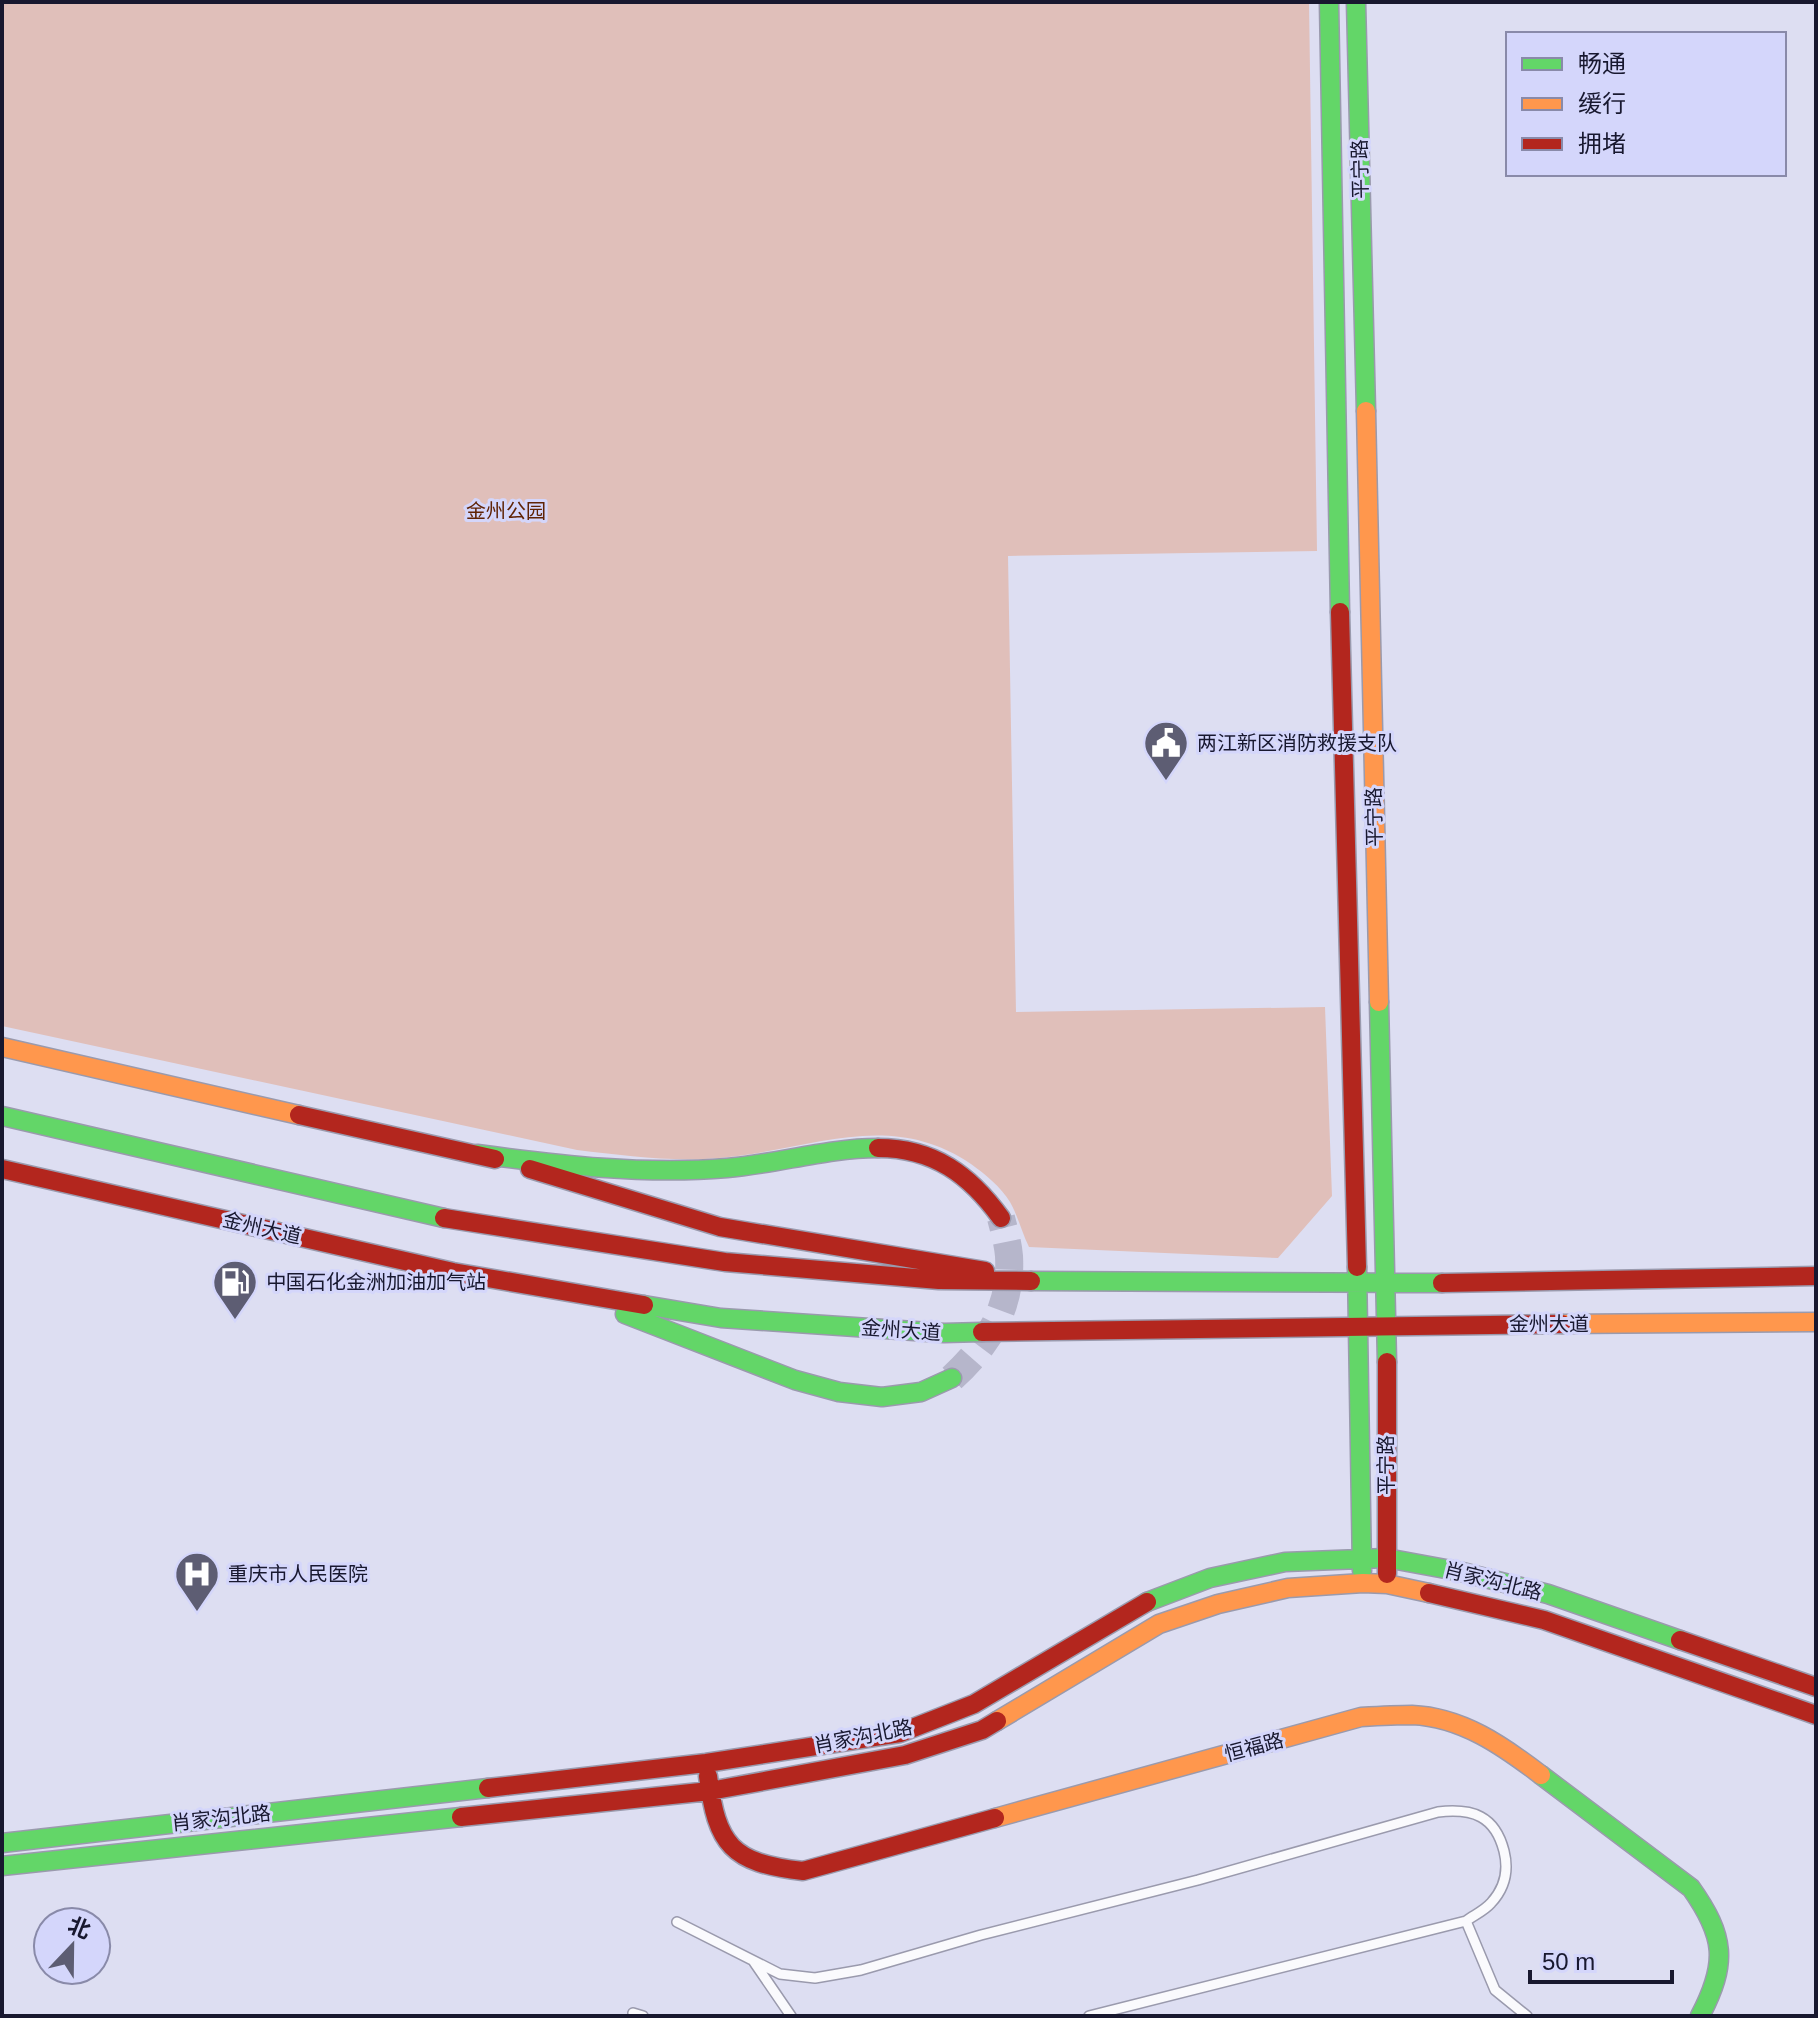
<svg xmlns="http://www.w3.org/2000/svg" width="1818" height="2018" viewBox="0 0 1818 2018" font-family="Arial,'Noto Sans SC',sans-serif">
<style>
.green{fill:#e0bfba}
.lines{fill:none;stroke-linecap:round;stroke-linejoin:round}
.primary-tunnel{stroke:#b6b6cb;stroke-width:28;stroke-dasharray:28 14;stroke-linecap:butt}
.lane-casing{stroke:#9a9aad;stroke-width:12}
.fast-casing{stroke:#9a9aad;stroke-width:21}
.slow-casing{stroke:#9a9aad;stroke-width:21}
.jam-casing{stroke:#9a9aad;stroke-width:21}
.lane{stroke:#fafafd;stroke-width:9}
.fast{stroke:#63d668;stroke-width:18}
.slow{stroke:#ff974d;stroke-width:18}
.jam{stroke:#b3261e;stroke-width:18}
.labels{text-anchor:middle;dominant-baseline:central;stroke-width:6;stroke-linejoin:round;paint-order:stroke}
.street-label{font-size:20px;fill:#18182f;stroke:#d4d6fb}
.park-label{font-size:20px;fill:#5f2305;stroke:#d4d6fb}
.poi-label{font-size:20px;fill:#18182f;stroke:#d4d6fb;text-anchor:start}
</style>
<rect width="100%" height="100%" fill="#dddef2"/>
<path class="green" d="M2 2H1309L1317 551 1008 556 1016 1012 1325 1007 1332 1196 1278 1258 1029 1247C1022 1233 1018 1216 1010 1202 1001 1187 985 1174 971 1164 891 1110 815 1148 729 1157 678 1163 628 1156 577 1150L2 1026Z"/>
<g class="lines">
<path class="primary-tunnel" d="M952 1378C988 1345 1012 1307 1009 1256 1008 1243 1004 1230 1001 1218"/>
<g class="lane-casing">
<path id="lane" d="M1466 1921 1495 1990 1527 2016
M677 1922 780 1974 815 1978 861 1970 981 1935 1198 1880 1438 1812C1473 1808 1495 1816 1504 1851 1509 1871 1505 1888 1491 1903 1484 1911 1474 1915 1466 1921L1089 2016
M754 1962 791 2016
M633 2013 643 2016"/>
</g>
<g class="fast-casing">
<path id="fast" d="M1329 2 1340 612
M1356 2 1366 411
M1379 1002 1387 1362
M2 1116 444 1218
M477 1154C560 1165 643 1175 727 1168 777 1164 827 1148 878 1148
M1357 1267 1362 1571
M1031 1281 1442 1283
M644 1305 721 1318 944 1333 982 1332
M625 1314 795 1380 839 1392 882 1397 921 1392 952 1378
M1147 1602 1210 1578 1285 1562 1386 1558 1462 1572 1548 1594 1680 1640
M1541 1775 1691 1888C1725 1936 1728 1963 1700 2016
M2 1843 488 1788
M2 1866 461 1817"/>
</g>
<g class="slow-casing">
<path id="slow" d="M1366 411 1379 1002
M2 1047 299 1115
M1562 1324 1816 1322
M997 1721 1159 1624 1218 1604 1288 1588 1363 1583 1387 1584 1429 1593
M995 1818 1361 1717C1378 1716 1395 1715 1412 1715 1462 1717 1503 1746 1541 1775"/>
</g>
<g class="jam-casing">
<path id="jam" d="M1340 612 1357 1267
M299 1115 495 1159
M878 1148C934 1148 970 1175 1001 1218
M2 1169 453 1272 644 1305
M530 1169 720 1227 985 1271
M444 1218 725 1262 939 1280 1031 1281
M1442 1283 1816 1276
M982 1332 1562 1324
M1387 1362V1574
M1429 1593 1544 1620 1816 1715
M1680 1640 1816 1687
M708 1776C717 1845 731 1863 803 1871L995 1818
M488 1788 706 1763 900 1733 974 1704 1147 1602
M461 1817 710 1791 905 1755 982 1730 997 1721"/>
</g>
<use href="#lane" class="lane"/>
<use href="#fast" class="fast"/>
<use href="#slow" class="slow"/>
<use href="#jam" class="jam"/>
</g>
<defs>
<g id="civic-pin" transform="scale(2.3)"><path d="M0 17L-7.5 6A9.5 9.5 0 1 1 7.5 6Z" fill="#5d5d73" stroke="#d4d6fb"/><path d="M-.6-6.5H3V-4.5H.6V-3L4-1V1h2V6H-6V1h2V-1L-.6-3ZM-1.2 2.5V6h2.4V2.5Z" fill="#fff"/></g>
<g id="fuel-pin" transform="scale(2.3)"><path d="M0 17L-7.5 6A9.5 9.5 0 1 1 7.5 6Z" fill="#5d5d73" stroke="#d4d6fb"/><path d="M-5.5-6h7V0h2V4h1.3V-2.5L3-4.5l.8-.8L6-3V5H2.5V1h-1V6h-7ZM-4.2-4.7v3.2H.2V-4.7Z" fill="#fff"/></g>
<g id="hospital-pin" transform="scale(2.3)"><path d="M0 17L-7.5 6A9.5 9.5 0 1 1 7.5 6Z" fill="#5d5d73" stroke="#d4d6fb"/><path d="M-5-5h3v3.5h4V-5h3V5h-3V1.5h-4V5h-3Z" fill="#fff"/></g>
</defs>
<g fill-rule="evenodd">
<use href="#civic-pin" x="1166" y="743"/>
<use href="#fuel-pin" x="235" y="1282"/>
<use href="#hospital-pin" x="197" y="1574"/>
</g>
<g class="labels">
<g class="street-label">
<text transform="translate(1360 169) rotate(-91)">平宁路</text>
<text transform="translate(1374 817) rotate(-91)">平宁路</text>
<text transform="translate(262 1228) rotate(13)">金州大道</text>
<text x="1549" y="1324">金州大道</text>
<text transform="translate(901 1330) rotate(4)">金州大道</text>
<text transform="translate(1386 1465) rotate(-90)">平宁路</text>
<text transform="translate(1493 1581) rotate(14)">肖家沟北路</text>
<text transform="translate(863 1736) rotate(-11)">肖家沟北路</text>
<text transform="translate(1254 1747) rotate(-15)">恒福路</text>
<text transform="translate(221 1818) rotate(-6)">肖家沟北路</text>
</g>
<g class="park-label">
<text x="506" y="511">金州公园</text>
</g>
<g class="poi-label">
<text x="1197" y="743">两江新区消防救援支队</text>
<text x="266" y="1282">中国石化金洲加油加气站</text>
<text x="228" y="1574">重庆市人民医院</text>
</g>
</g>
<rect width="1818" height="2018" fill="none" stroke="#18182f" stroke-width="8"/>
<rect x="1506" y="32" width="280" height="144" fill="#d4d6fb" stroke="#898aa9" stroke-width="2"/>
<rect x="1522" y="58" width="40" height="12" fill="#63d668" stroke="#898aa9" stroke-width="2"/>
<text x="1578" y="72" font-size="24" fill="#18182f">畅通</text>
<rect x="1522" y="98" width="40" height="12" fill="#ff974d" stroke="#898aa9" stroke-width="2"/>
<text x="1578" y="112" font-size="24" fill="#18182f">缓行</text>
<rect x="1522" y="138" width="40" height="12" fill="#b3261e" stroke="#898aa9" stroke-width="2"/>
<text x="1578" y="152" font-size="24" fill="#18182f">拥堵</text>
<g transform="translate(72 1946) rotate(22)"><circle r="38" fill="#d4d6fb" stroke="#898aa9" stroke-width="2"/>
<path d="M0-6L14 30L0 20L-14 30Z" fill="#5d5d73"/>
<text y="-12" font-size="22" font-weight="bold" text-anchor="middle" fill="#18182f">北</text>
</g>
<path d="M1530 1970v12h142v-12" fill="none" stroke="#18182f" stroke-width="4"/>
<text x="1542" y="1970" font-size="24" fill="#18182f" stroke="#d4d6fb" stroke-width="6" paint-order="stroke">50 m</text>
</svg>
